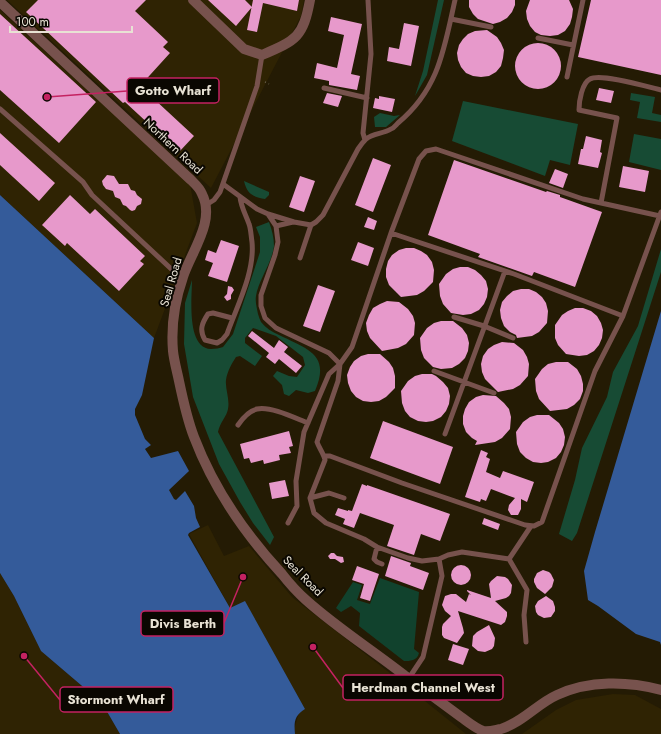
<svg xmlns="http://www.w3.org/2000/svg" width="661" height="734" viewBox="0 0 661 734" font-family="Jost,sans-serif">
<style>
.built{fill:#2f2303}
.green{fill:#11422d}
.forest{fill:#174b34}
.water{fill:#345b9a}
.building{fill:#e799cb}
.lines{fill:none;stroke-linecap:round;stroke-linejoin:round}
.path{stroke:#6a624f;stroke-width:1.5;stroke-dasharray:1 3;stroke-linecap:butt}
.service{stroke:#77524d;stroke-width:5}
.minor{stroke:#77524d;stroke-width:10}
.tertiary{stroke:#77524d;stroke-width:10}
.labels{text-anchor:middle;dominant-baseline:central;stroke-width:4;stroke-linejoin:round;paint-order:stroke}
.street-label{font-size:12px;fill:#e8e2d4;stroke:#0a0701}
.leader{fill:none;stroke:#c42261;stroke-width:1.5}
.callout-dot{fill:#c42261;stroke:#0a0701;stroke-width:1.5}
.callout{fill:#0a0701;stroke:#c42261;stroke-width:1.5}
.callout-label{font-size:13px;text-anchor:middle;font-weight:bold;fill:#e8e2d4}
</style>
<rect width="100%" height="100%" fill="#241b04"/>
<path class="built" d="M7 0H304L301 16 211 188Z
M0 10 190 184 197 223 154 338 0 195Z
M208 525 224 556 249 546 292 597 395 677 466 734H295V726L299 713 305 709 245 602 230 608 189 534Z
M0 573 14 596 41 651 102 703 120 734H0Z
M613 694 635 695 661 709V734H522L556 710 576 700Z"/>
<path class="green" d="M380 578 419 592 414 649 419 653C417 661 410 661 404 661L359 626 360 613 351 606 341 612 336 608 353 582 362 585 357 600 370 604Z"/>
<path class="forest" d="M438 0H444L427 75 415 96 423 71Z
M631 93 655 97 652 113 661 115V122L637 118 640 102 630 100Z
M463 101 578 124 570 165 550 160 545 176 452 141Z
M380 113 394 116 400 115 386 127H375L374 117Z
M634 134 661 139V170L629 162Z
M244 181 269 192V195L265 199C253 197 247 194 244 181Z
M269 222C272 230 274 238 274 246 272 263 258 281 256 296 255 302 257 308 258 314 259 317 260 320 261 322 266 328 272 332 279 335 307 349 331 354 315 391L308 393 296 390 289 396 284 394 282 385 273 376 277 371 289 376 297 377 305 365 303 357 276 336 253 328 245 338V343L262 356 255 366 240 356 236 357C232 363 227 372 226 380 225 389 230 399 228 409 227 416 220 422 218 432L274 537 270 545 253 523 240 502 219 464 193 397 184 344 185 303 192 280C192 297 186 348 211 349 215 349 220 348 223 347L233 334 260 252V237L256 227Z
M661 249V272L577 533 572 541 559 534 575 480 582 448 607 397 613 372 638 326Z"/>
<path class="water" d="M0 195 154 338 142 395 135 409V415L145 439 151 445 145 449 151 458 178 451 189 471 169 490 174 499 176 500 185 491 194 506 196 518 200 527 189 533 188 535 230 608 245 601 305 709C294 716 294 722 295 734H120L102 703 41 651 14 596 0 573Z
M661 311V645L660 642 636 634 598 606 588 600 584 571 595 532Z"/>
<path class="building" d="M38 0H146L135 11 168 42 163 47 170 53 140 86 194 136 179 152 125 102 123 103 26 12Z
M208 0H245L252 7 236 26Z
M253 0H299L297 11 263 3 257 32 247 30Z
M469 0H515V5L512 12 507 18 500 22 493 24 478 19 473 14 469 7Z
M530 0H569L573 9 572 17 570 24 565 31 558 35 550 36 541 35 535 32 530 26 527 19 526 11Z
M591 0H661V75L578 57Z
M0 14 96 102 59 143 0 90Z
M331 17 362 24 351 74 360 76 357 90 329 85V81L314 78 317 63 337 68 344 35 328 31Z
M404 23 419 26 411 66 387 61 389 47 399 49Z
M487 30 497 37 501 43 504 50 503 58 501 66 496 72 489 76 481 77 473 76 466 73 461 67 458 60 457 53 459 45 463 39 468 34 475 31Z
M515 66a23 23 0 1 1 46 0a23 23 0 1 1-46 0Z
M599 88 614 91 611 103 596 100Z
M327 93 342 96 338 107 323 103Z
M379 96 395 99 392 112 373 108 375 98 379 99Z
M0 133 55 183 39 201 0 165Z
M586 136 602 140 600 152 602 153 598 168 578 164 581 149H583Z
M373 158 391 165 373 212 355 205Z
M454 160 546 192 547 191 560 195V197L602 212 575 287 534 272 532 276 478 257 480 254 428 235Z
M623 166 649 171 645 192 619 187Z
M555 169 568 174 563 188 549 183Z
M107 175 114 176 119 184H128L131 190 135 191 137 195 142 199 141 204 137 206 135 210 132 211 130 210 126 206 123 205 120 199 115 197 113 191 106 189 103 185 102 181Z
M300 176 315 181 304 212 289 207Z
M70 195 90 214 95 209 145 256 140 261 144 264 119 291 67 243 65 246 42 225Z
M368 217 377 221 374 230 364 227Z
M221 240 239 246 227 282 208 276 213 263 205 260 208 250 216 253Z
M358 242 374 248 368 266 351 260Z
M406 248H414L421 251 427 255 432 262 434 270 433 282 424 291 417 295 401 297 389 285 386 277V269L388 261 392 255 399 250Z
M460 267H468L475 270 481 275 486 281 488 289 487 297 484 304 479 310 471 314 463 315 451 313 443 304 440 296 439 284 446 274 453 269Z
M318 285 335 291 320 332 303 326Z
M228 286 232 287 234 290 231 295V299L227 301 224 297 227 294Z
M521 289H529L536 292 542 297 546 303 548 311 547 323 539 332 532 336 517 338 516 335 510 332 504 326 501 318 500 310 502 302 507 296 513 291Z
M387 301 399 302 408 309 413 316 415 323 414 335 406 344 398 348 382 351 370 338 367 331 366 323 369 315 373 308 380 304Z
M575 308H583L591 311 597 316 601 323 603 330 602 338 599 345 594 351 587 355 579 356 566 354 558 345 555 338V325L562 315 568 311Z
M441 321H453L462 328 467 335 469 343 468 351 465 358 459 364 452 368 441 369 433 367 424 358 421 350 420 338 427 328 434 323Z
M252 331 274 348 279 340 288 347 284 352 302 366 296 373 279 359 275 364 266 357 269 353 248 336Z
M502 342 514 343 523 350 527 357 529 364 528 376 520 385 513 389 498 392 485 379 482 372 481 364 483 356 488 349 494 345Z
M368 354H380L389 362 393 368 395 376V388L386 397 379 401 371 402 363 401 356 397 351 391 348 383 347 375 350 367 354 361 361 356Z
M556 362H568L577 369 581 376 583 384V391L580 399 574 405 567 409 550 411 539 399 536 391 535 379 542 369 548 364Z
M422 374H432L436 376 443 382 448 388 450 396 449 404 446 411 441 417 433 421 426 422 418 421 410 417 405 411 402 403 401 391 408 381 415 376Z
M483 395 496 396 504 403 509 409 511 417 510 429 502 438 495 442 475 445 477 441 472 438 466 432 463 424V416L465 409 469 402 476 397Z
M537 415H549L559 423 563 429 565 437 564 445 561 452 556 458 548 462 541 463 533 462 526 458 520 452 517 444 516 432 523 422 530 417Z
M383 421 453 447 440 484 370 458Z
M289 431 293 446 289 447 291 453 279 455 280 460 264 464 263 460 251 463 249 458 244 459 240 444Z
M481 450 488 453 486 457 490 459 486 472 500 478 503 471 534 482 527 502 521 499V509L518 515H511L508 510 509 505 515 498 491 489 486 501 481 499 480 502 465 497Z
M285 480 289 496 272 499 269 483Z
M362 484 367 486V485L450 514 440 541 421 534 414 555 387 546 394 525 360 513 354 528 343 524 345 519 335 515 338 508 348 511V510L352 511Z
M484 518 500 524 498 530 482 524Z
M331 553H334L337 556 343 557 344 562 341 563 335 559H330L328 556Z
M391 556 411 563 410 566 429 573 423 590 385 576Z
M451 575a10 10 0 1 1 20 0a10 10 0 1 1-20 0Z
M357 566 379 574 370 601 360 598 364 584 352 580Z
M543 570 549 572 551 574 554 580 552 587 545 594 537 588 534 582V579L537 573Z
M497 576 505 577 508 579 512 585 511 593 509 596 506 598 495 601 507 612V616L505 622 501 625 458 611 463 628 464 633 457 643 444 638 442 635V627L443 624 451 616 445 611 442 605 445 596 451 594H456L466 602 469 594 471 595 467 591V590L491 598 489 584 491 581Z
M546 596 553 601 555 607V611L551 617 544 618 538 615 536 612 535 606 538 601Z
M489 625 495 638 494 646 492 649 485 652 478 651 472 646 473 636 477 632Z
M453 644 469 649 463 665 448 660Z"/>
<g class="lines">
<path class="path" d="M265 82 269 84"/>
<path class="service" d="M451 19 491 27
M538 38 573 45
M567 77 583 0
M324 88 367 98
M0 109 83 182 92 195 182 279
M365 140 363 133 371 54 368 0
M223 184 257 209 268 214 276 226 278 242 275 255 261 295V306L265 318 276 328 329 353 340 364 338 381 317 442C319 448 324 454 325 460L310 498 314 513 326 523 364 539 377 547 408 558 422 561 439 559 448 555 462 552 509 559 527 590 524 615 526 642
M601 203 617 118 579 110C579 101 582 83 590 79 601 73 648 87 661 90
M206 205 214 200 220 192 257 86 262 55
M268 214 294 222 311 225 316 222 323 215 358 149C360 146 363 142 366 139 373 133 383 134 391 129 394 128 396 125 398 123 439 89 444 49 455 0
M276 226 293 222
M391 233 514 274 623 316
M300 258 311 225
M454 317 484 326 513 338
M232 318 213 313 208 314C202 323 199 330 205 340L217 343 222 340 227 334C237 306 255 272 252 242 251 236 251 229 249 224 246 215 241 207 240 197
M434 371 494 393
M238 425C242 419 249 411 257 409 271 406 295 418 308 423
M445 434 505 271
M324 456H330L402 483 525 525 534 526 542 522 595 371 623 316 661 212
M310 498 329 493 344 498
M288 523 297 506 296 481 304 432 329 374 340 364 352 347 391 233 419 159 426 151 436 149 583 199 660 216
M377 547 374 559 377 562 382 564
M509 559 531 526
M409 678 423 657 442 576 439 559"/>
<path class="minor" d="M0 2 191 180C195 184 200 188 202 194 216 221 191 252 183 277 175 300 171 327 173 351 174 361 177 371 179 381 183 400 187 419 194 437 213 487 245 534 282 574 289 583 297 592 306 600 336 627 372 650 404 675 423 689 442 703 461 717 468 722 475 728 483 731 489 732 495 730 501 729 523 722 537 704 557 695 589 680 628 681 661 690"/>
<path class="tertiary" d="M193 0 244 49 262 55C297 40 303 37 310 0"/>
</g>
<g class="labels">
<g class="street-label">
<text transform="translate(173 146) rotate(43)">Northern Road</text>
<text transform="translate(171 282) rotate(-74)">Seal Road</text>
<text transform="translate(303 576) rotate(45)">Seal Road</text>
</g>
</g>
<path class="leader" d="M47 97L127 91M243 577L224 623M313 647L343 688M24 656L60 700"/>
<g class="callout-dot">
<circle cx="47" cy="97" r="4"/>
<circle cx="243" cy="577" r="4"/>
<circle cx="313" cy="647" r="4"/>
<circle cx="24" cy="656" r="4"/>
</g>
<g class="callout">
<rect x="127" y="78" width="92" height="25" rx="4"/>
<rect x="141" y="611" width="83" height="25" rx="4"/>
<rect x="343" y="675" width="160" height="25" rx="4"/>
<rect x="60" y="687" width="113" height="25" rx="4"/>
</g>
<g class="callout-label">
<text x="173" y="95">Gotto Wharf</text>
<text x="183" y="628">Divis Berth</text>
<text x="423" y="692">Herdman Channel West</text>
<text x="116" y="704">Stormont Wharf</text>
</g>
<path d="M10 26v6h122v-6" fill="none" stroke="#e8e2d4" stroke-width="2"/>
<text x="16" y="26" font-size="12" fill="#e8e2d4" stroke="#0a0701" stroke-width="3" paint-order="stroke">100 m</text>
</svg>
